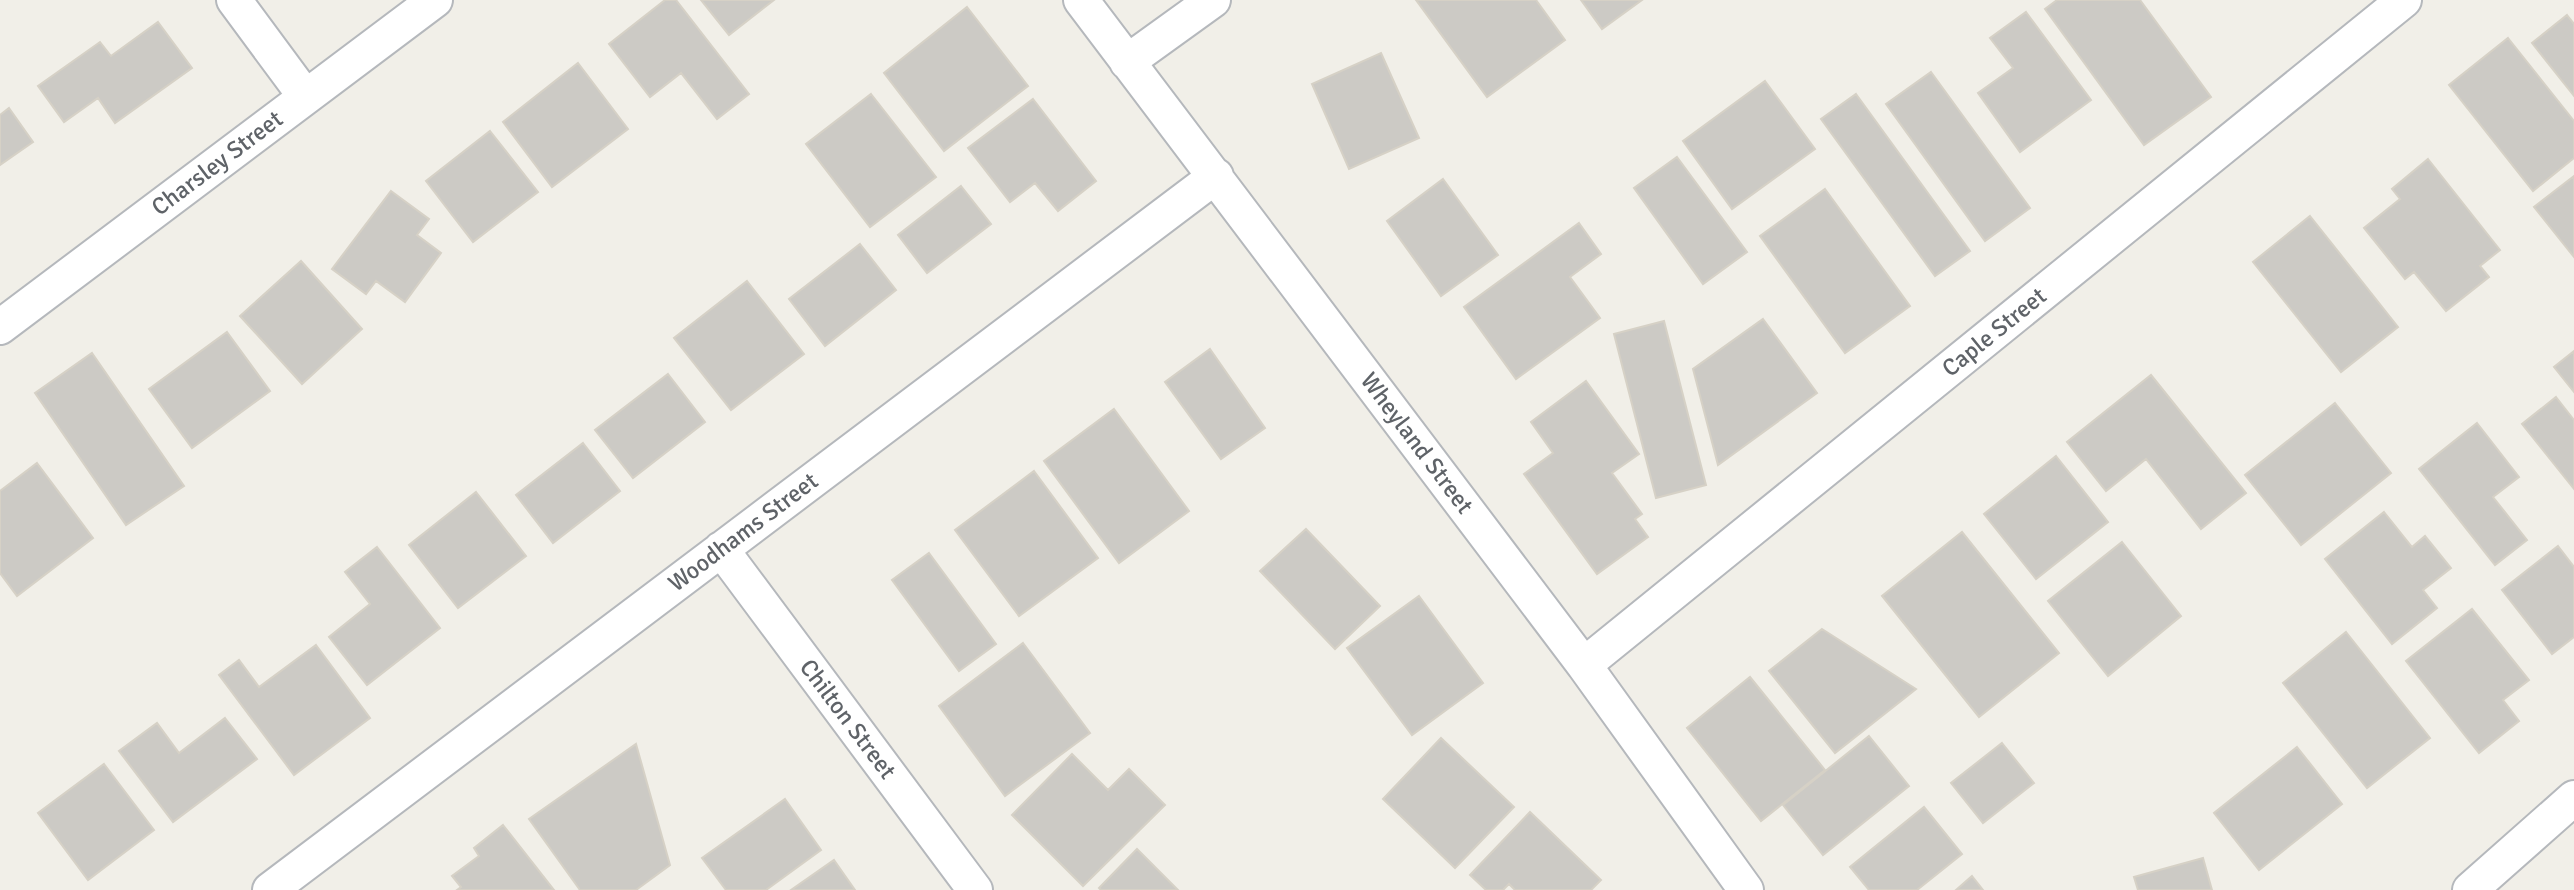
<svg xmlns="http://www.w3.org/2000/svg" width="2574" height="890" viewBox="0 0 2574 890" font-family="Signika,sans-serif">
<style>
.building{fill:#cccac5;stroke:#d6d1c6;stroke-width:2}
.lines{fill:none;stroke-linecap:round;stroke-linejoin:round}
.minor-casing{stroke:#b5b8bc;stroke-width:38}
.minor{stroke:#fff;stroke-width:34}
.labels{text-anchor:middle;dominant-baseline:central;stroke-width:6;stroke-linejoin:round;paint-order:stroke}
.street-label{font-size:24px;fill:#5f6368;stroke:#fff}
</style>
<rect width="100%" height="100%" fill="#f1efe8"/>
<path class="building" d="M665 0H676L749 94 717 119 681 73 650 97 609 44Z
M701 0H774L729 35Z
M1416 0H1536L1565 40 1487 97Z
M1581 0H1642L1602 29Z
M2057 0H2140L2211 97 2144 145 2045 9Z
M967 7 1028 86 944 151 884 73Z
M2026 12 2091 100 2020 152 1978 93 2013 68 1990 38Z
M2567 15 2574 24V96L2532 43Z
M158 22 192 68 115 123 98 98 64 122 38 86 100 42 111 56Z
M2508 38 2574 121V158L2533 191 2449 85Z
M1381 53 1419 138 1349 169 1312 84Z
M578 63 628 129 552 187 503 122Z
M1931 72 2030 208 1985 241 1886 104Z
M1765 81 1815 149 1732 209 1683 141Z
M871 94 936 177 870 227 806 144Z
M1856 94 1970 251 1935 276 1821 119Z
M1033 99 1096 181 1058 211 1035 183 1010 202 968 148Z
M9 108 33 142 0 165V115Z
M490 131 538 192 473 242 426 181Z
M1677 157 1747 252 1703 284 1634 188Z
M2428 159 2500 250 2480 266 2489 277 2446 311 2414 272 2405 279 2364 228 2400 199 2392 189Z
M2574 176V257L2534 207Z
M1443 179 1498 255 1441 296 1387 221Z
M961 186 991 224 927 273 898 235Z
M1825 189 1910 306 1845 353 1760 236Z
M391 191 429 219 417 235 441 253 405 302 376 281 366 294 332 269Z
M2310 216 2398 327 2341 372 2253 262Z
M1579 223 1601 254 1570 277 1600 318 1516 379 1464 307Z
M860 244 896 290 825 346 789 299Z
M301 261 362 329 302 384 240 316Z
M747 281 804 354 731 410 674 338Z
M1763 319 1817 393 1718 465 1693 369Z
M1664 321 1706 485 1656 498 1614 334Z
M227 332 270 391 192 448 149 389Z
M1210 349 1265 428 1221 459 1165 382Z
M2574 351V392L2554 367Z
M92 353 184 486 126 525 35 393Z
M668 374 705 422 633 478 595 430Z
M2151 375 2246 493 2201 529 2146 459 2106 491 2067 442Z
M1586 381 1639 454 1612 473 1642 514 1635 519 1648 537 1597 574 1524 474 1553 453 1531 422Z
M2556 397 2574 420V489L2522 424Z
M2335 403 2391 473 2301 545 2245 475Z
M1114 409 1189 511 1119 563 1044 461Z
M2477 423 2519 477 2493 497 2527 540 2495 565 2419 469Z
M583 443 620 491 553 543 516 495Z
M2056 456 2108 522 2036 579 1984 514Z
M37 463 93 538 17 596 0 573V491Z
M1034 471 1098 558 1019 616 955 530Z
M476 492 526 556 458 608 409 545Z
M2384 512 2412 547 2425 536 2451 568 2423 590 2437 608 2392 644 2325 559Z
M1306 529 1380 606 1335 649 1260 571Z
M1962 532 2059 653 1979 717 1882 596Z
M2122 542 2181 616 2108 676 2048 601Z
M2558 546 2574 567V637L2552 654 2502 590Z
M377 547 440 628 367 685 329 637 370 604 345 572Z
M929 553 996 644 959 671 892 580Z
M1419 596 1483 683 1412 735 1347 648Z
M2472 609 2529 680 2503 700 2519 721 2479 753 2406 661Z
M1822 629 1916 689 1835 753 1769 671Z
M2346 632 2430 738 2367 788 2283 683Z
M1023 643 1090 733 1005 796 939 706Z
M316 645 370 718 294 775 219 675 239 660 259 687Z
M1750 677 1825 770 1761 821 1687 728Z
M225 718 257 759 173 822 119 751 157 723 179 753Z
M1869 736 1909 786 1823 855 1783 805Z
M1441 738 1514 807 1455 868 1383 799Z
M2002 743 2034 783 1983 823 1951 783Z
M636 744 670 865 636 890H580L529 819Z
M2297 747 2342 804 2259 870 2214 813Z
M1072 754 1108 790 1129 769 1165 805 1083 886 1012 815Z
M104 764 154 830 88 880 38 813Z
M785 799 821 850 766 890H726L702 858Z
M1924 807 1962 854 1917 890H1869L1850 867Z
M1530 812 1601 880 1591 890H1515L1509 884 1503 890H1486L1470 875Z
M503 825 554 890H457L461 887 452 876 479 856 474 848Z
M1137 849 1178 890H1101L1099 888Z
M2203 858 2212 890H2138L2134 877Z
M834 860 855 890H791Z
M1972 876 1983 890H1956Z"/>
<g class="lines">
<g class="minor-casing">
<path id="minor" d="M234 0 305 96
M1081 0 1584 665 1746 890
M1127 62 1213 0
M0 327 435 0
M721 549 975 890
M1584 665 2404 0
M270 890 1216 176
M2470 890 2574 798"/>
</g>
<use href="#minor" class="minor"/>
</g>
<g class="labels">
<g class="street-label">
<text transform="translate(217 163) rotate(-37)">Charsley Street</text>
<text transform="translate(1994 332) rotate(-39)">Caple Street</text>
<text transform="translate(1417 443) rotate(53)">Wheyland Street</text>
<text transform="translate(743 532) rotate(-37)">Woodhams Street</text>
<text transform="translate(848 719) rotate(53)">Chilton Street</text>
</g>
</g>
</svg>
